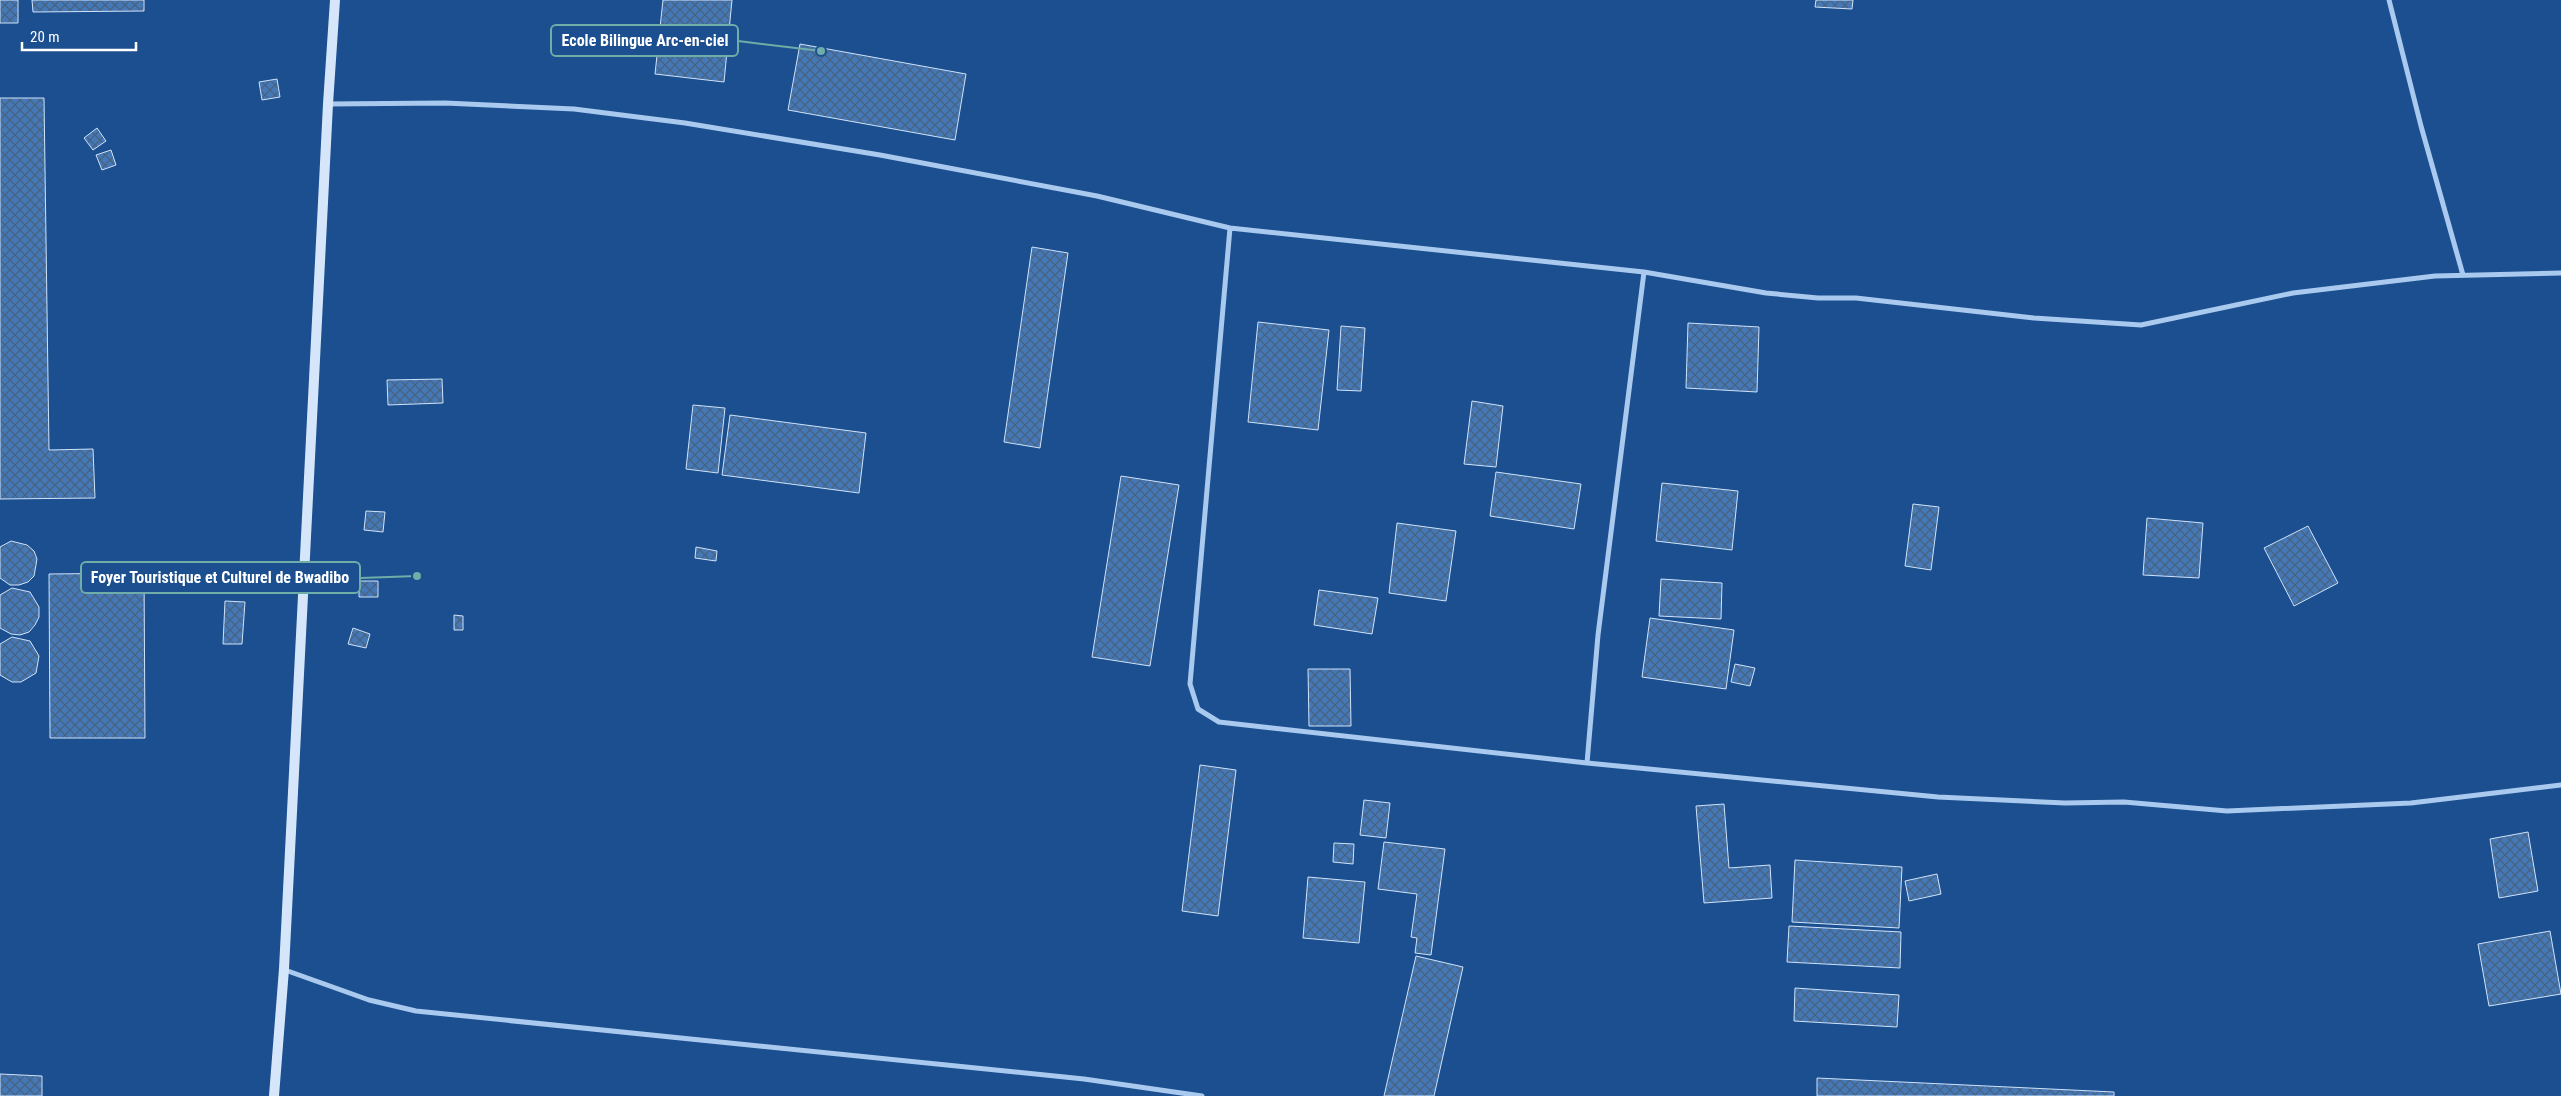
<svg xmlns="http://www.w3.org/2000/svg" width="2561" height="1096" viewBox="0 0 2561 1096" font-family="'Roboto Condensed',sans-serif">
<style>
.building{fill:url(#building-cross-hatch);stroke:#cfe3fa}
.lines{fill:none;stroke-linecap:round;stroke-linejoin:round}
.street{stroke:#a9c9ee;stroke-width:5}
.secondary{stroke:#d6e6fa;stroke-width:10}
.leader{fill:none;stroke:#6fada8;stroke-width:2}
.callout-dot{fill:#6fada8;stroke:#1b4f8f;stroke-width:2}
.callout{fill:#1b4f8f;stroke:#6fada8;stroke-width:2}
.callout-label{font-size:16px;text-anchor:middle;font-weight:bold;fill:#fff}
</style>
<defs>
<pattern id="building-cross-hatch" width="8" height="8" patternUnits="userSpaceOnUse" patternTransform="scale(1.25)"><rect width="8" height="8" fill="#4478b7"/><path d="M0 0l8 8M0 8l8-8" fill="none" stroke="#486282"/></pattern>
</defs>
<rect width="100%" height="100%" fill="#1b4f8f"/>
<path class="building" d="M0 0H18V23H0Z
M32 0H144V11L33 12Z
M663 0H732L724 82 655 74Z
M1816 0H1853L1852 9 1815 7Z
M800 44 966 74 955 140 788 110Z
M277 79 280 97 262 100 259 82Z
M0 98H44L49 450 93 449 95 498 0 499Z
M97 128 106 141 93 150 84 138Z
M111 150 116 165 102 170 96 155Z
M1032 247 1068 253 1040 448 1004 442Z
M1258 322 1329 330 1318 430 1248 422Z
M1688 323 1759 327 1757 392 1686 388Z
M1341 326 1365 328 1361 391 1337 390Z
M442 379 443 403 388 405 387 380Z
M1472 401 1503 406 1496 467 1464 464Z
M693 405 725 408 718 473 686 469Z
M730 415 866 433 859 493 722 475Z
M1496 472 1581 484 1574 529 1490 516Z
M1121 476 1179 485 1150 666 1092 657Z
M1662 483 1738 491 1732 550 1656 541Z
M1913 504 1939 507 1931 570 1905 566Z
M366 511 385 512 383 532 364 530Z
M2147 518 2203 523 2199 578 2143 575Z
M1397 523 1456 531 1446 601 1389 593Z
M2308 526 2338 583 2294 606 2264 548Z
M11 541 27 545 34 551 37 559 34 576 28 582 19 585H10L0 578V547Z
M696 547 717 551 716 561 695 558Z
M144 573 145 738H50L49 574Z
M1661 579 1722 583 1721 619 1659 616Z
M359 581H378V597H359Z
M12 588 30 592 39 607V617L35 625 29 632 20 635 11 634 0 628V595Z
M1319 590 1378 598 1372 634 1314 625Z
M225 601 245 602 242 644H223Z
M454 615 463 616V630H454Z
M1650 618 1734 630 1726 689 1642 677Z
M353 628 370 634 366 648 348 644Z
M12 637 30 641 39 656 36 673 21 682H12L0 675V644Z
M1735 664 1755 668 1750 686 1731 682Z
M1308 669H1350L1351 726H1309Z
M1200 765 1236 770 1218 916 1182 911Z
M1364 800 1390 803 1386 838 1360 835Z
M1724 804 1729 868 1770 865 1772 898 1704 903 1696 806Z
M2528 832 2538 891 2499 898 2490 839Z
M1384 842 1445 849 1431 955 1415 953 1417 938 1411 937 1417 894 1378 889Z
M1334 843 1354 844 1353 864 1333 862Z
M1795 860 1902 867 1899 928 1792 922Z
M1937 874 1941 894 1909 901 1905 881Z
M1308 877 1365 882 1359 943 1303 938Z
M1789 926 1901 932 1900 968 1787 962Z
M2550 931 2561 994 2489 1006 2478 944Z
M1416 956 1463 967 1434 1096H1384Z
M1795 988 1899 995 1897 1027 1794 1021Z
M0 1074 42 1076V1096H0Z
M1817 1078 2114 1092V1096H1817Z"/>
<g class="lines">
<path class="street" d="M2389 0 2421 126 2463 275
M328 104 445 103 574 109 685 123 880 155 1097 196 1230 228 1644 272 1766 293 1818 298H1856L2034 318 2141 325 2293 293 2435 276 2561 273
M1230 228 1190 684 1198 709 1219 722 1587 763 1938 797 2065 803 2124 802 2227 811 2411 803 2561 785
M1587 763 1598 635 1644 272
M285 970 369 1000 416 1011 1084 1079 1202 1096"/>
<path class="secondary" d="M274 1096 284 969 328 104 335 0"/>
</g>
<path class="leader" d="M821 51L738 41M417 576L360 578"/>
<g class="callout-dot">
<circle cx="821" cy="51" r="5"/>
<circle cx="417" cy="576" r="5"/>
</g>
<g class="callout">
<rect x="551" y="25" width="187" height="31" rx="5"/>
<rect x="81" y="562" width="279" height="31" rx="5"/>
</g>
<g class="callout-label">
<text x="645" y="46">Ecole Bilingue Arc-en-ciel</text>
<text x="220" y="583">Foyer Touristique et Culturel de Bwadibo</text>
</g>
<path d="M22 42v8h114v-8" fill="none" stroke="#ffffff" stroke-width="2.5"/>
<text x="30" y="42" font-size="15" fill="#ffffff" stroke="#1b4f8f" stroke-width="4" paint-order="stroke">20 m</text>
</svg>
